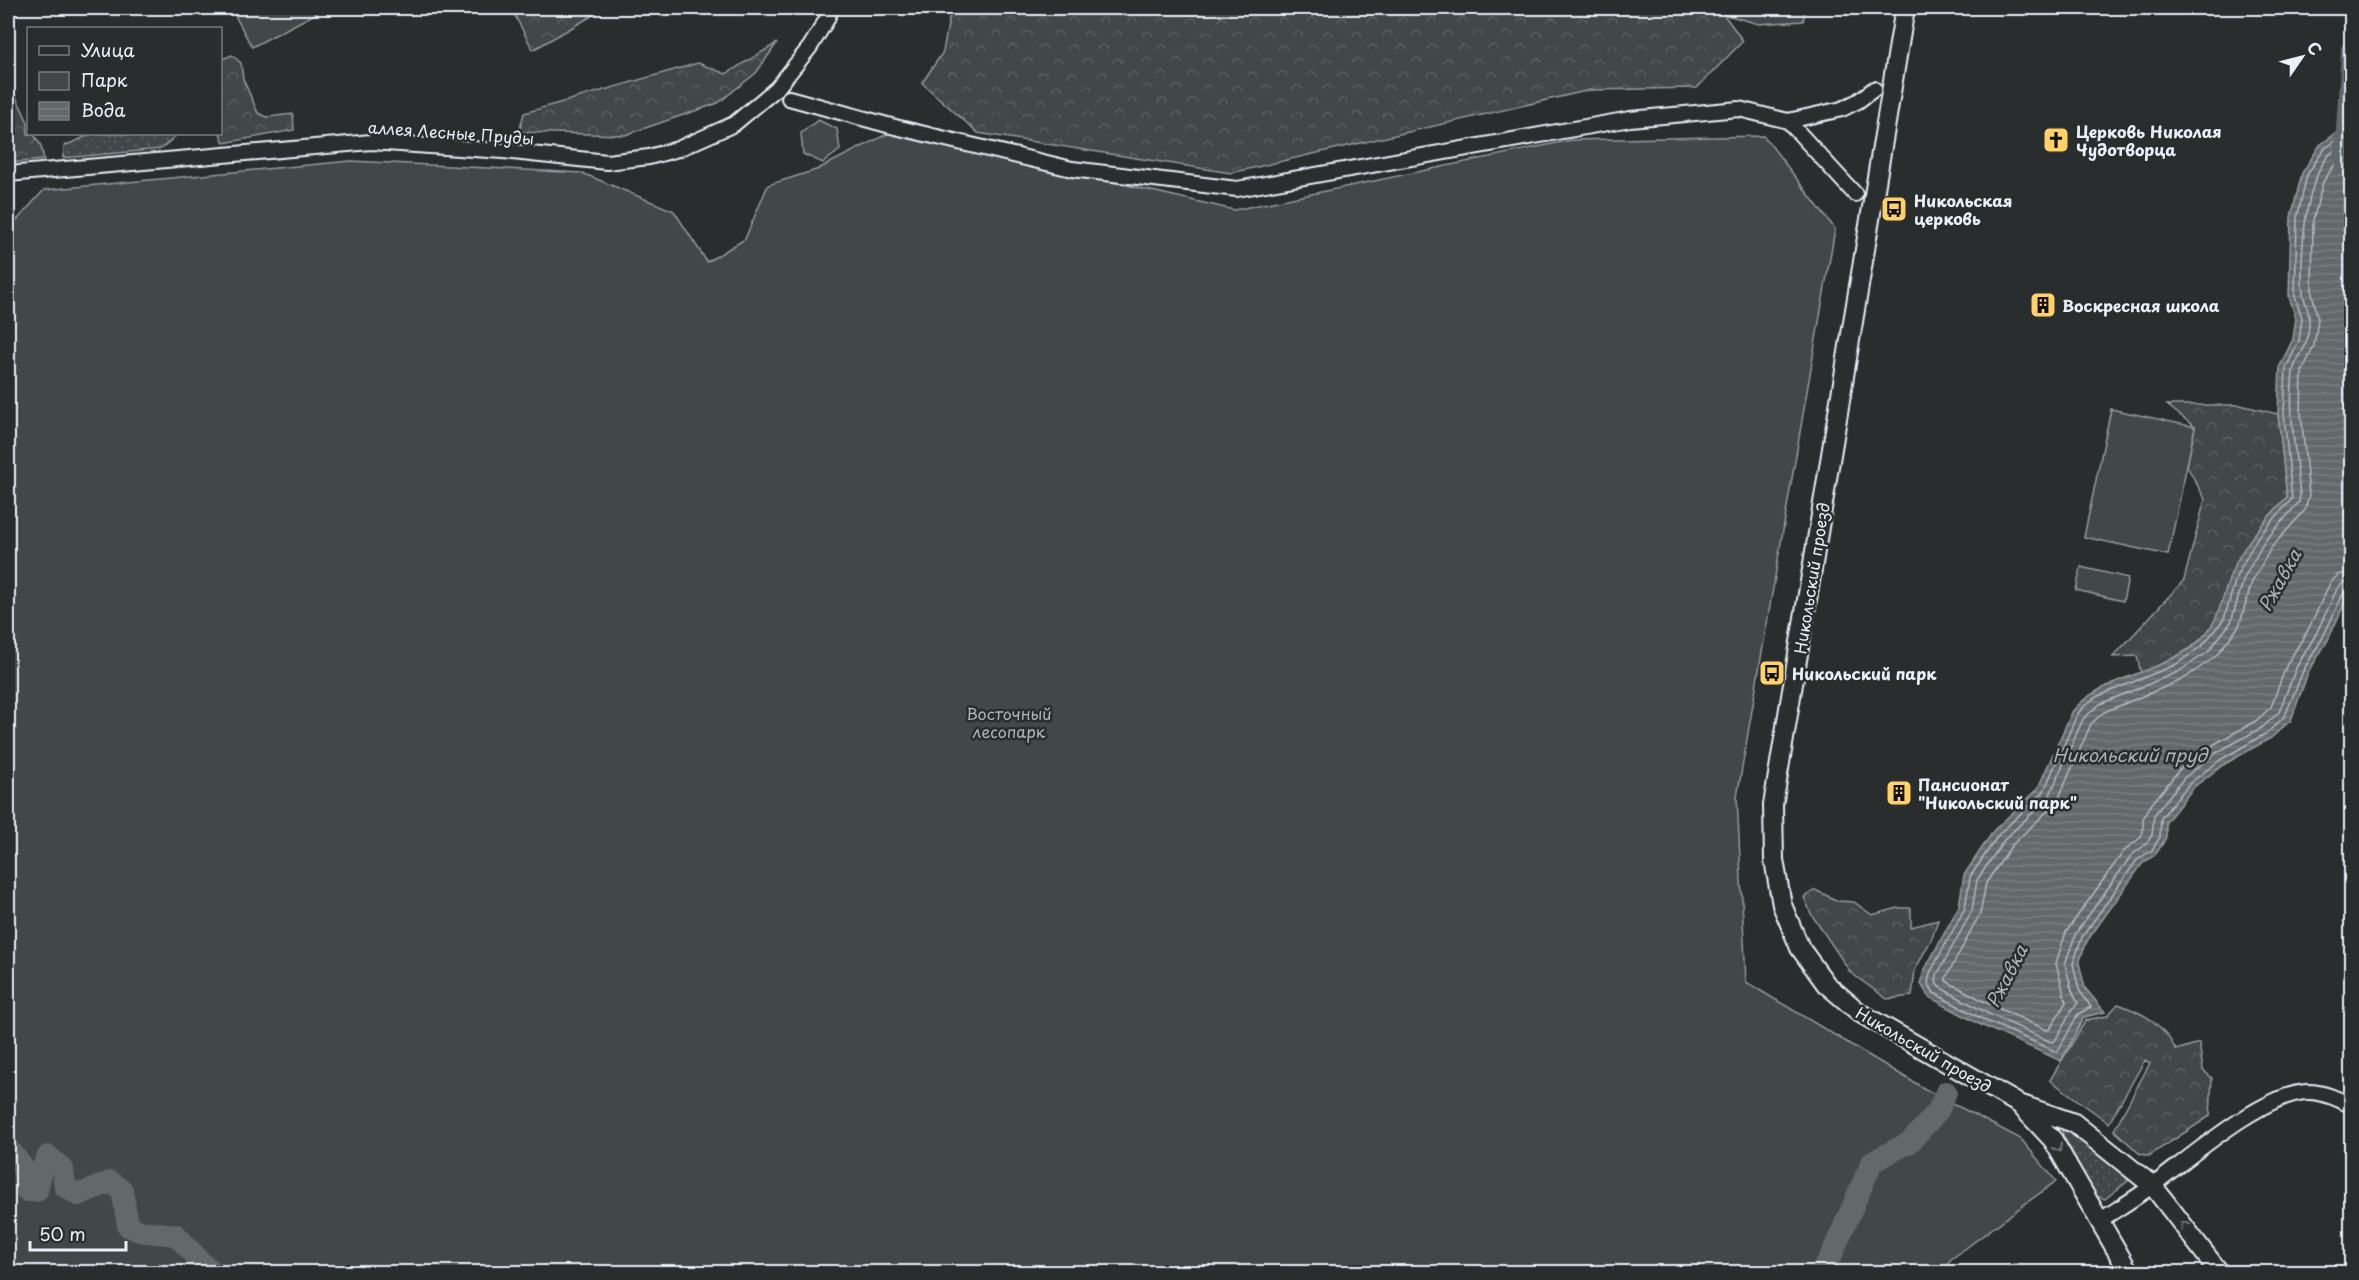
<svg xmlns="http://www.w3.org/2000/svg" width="2359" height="1280" viewBox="0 0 2359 1280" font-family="'Playpen Sans',sans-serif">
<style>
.grass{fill:url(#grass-dots);stroke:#959ca0;stroke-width:1.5}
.forest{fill:url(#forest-crowns);stroke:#959ca0;stroke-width:1.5}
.park{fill:#424648;stroke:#959ca0;stroke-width:1.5}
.water{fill:url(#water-rules);stroke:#989fa3;stroke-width:1.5}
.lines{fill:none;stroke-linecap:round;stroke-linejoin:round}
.shore{stroke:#b3bac0;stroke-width:1.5}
.river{stroke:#63686b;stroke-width:22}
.street-casing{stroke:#e8f1f8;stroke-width:18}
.secondary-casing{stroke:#e8f1f8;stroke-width:22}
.street{stroke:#2a2d2e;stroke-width:14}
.secondary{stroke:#2a2d2e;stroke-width:18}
.oneway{stroke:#6c7275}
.labels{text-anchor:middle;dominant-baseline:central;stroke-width:5;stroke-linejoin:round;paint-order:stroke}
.poi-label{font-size:16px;font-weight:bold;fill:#e8f1f8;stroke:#2a2d2e;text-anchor:start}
.street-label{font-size:16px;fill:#e8f1f8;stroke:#2a2d2e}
.park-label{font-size:16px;fill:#aeb5ba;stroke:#2a2d2e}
.water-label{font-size:18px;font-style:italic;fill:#acb3b9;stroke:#2a2d2e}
</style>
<defs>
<pattern id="grass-dots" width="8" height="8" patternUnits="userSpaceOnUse" patternTransform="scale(1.5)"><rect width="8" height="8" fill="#424648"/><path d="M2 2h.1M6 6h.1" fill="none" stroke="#5d6163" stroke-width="1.8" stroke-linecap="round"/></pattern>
<pattern id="forest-crowns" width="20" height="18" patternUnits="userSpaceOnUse" patternTransform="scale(1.5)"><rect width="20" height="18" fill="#424648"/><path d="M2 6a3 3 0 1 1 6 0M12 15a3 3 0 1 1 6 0" fill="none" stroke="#5d6163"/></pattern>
<pattern id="water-rules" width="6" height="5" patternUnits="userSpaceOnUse" patternTransform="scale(1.5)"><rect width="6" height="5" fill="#63686b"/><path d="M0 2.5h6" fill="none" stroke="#797e81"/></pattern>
</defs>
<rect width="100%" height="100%" fill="#2a2d2e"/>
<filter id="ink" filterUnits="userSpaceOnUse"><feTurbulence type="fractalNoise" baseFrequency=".0167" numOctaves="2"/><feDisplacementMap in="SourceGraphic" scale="12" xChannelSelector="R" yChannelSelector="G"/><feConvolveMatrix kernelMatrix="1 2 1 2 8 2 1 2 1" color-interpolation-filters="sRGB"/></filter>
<g filter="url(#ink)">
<path class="grass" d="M92 134H178L161 149 63 158 64 146Z
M2066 1125 2125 1174 2128 1181 2105 1199 2095 1196 2063 1135 2062 1129Z"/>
<path class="forest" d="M511 8H594L597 13 533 50Z
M951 8H1719L1743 41 1697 88 1590 90 1231 173 978 133 922 83 943 52Z
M777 43 756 73 718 103 625 135 519 132 524 113 698 63 726 74Z
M232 55 241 63 243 79 258 113 267 117 293 114 294 130 224 143 220 133V60Z
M8 80 28 122V134H34L41 146 44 160 8 163Z
M2167 405H2240L2278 414 2287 497C2265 521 2246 541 2232 572 2226 586 2225 602 2218 616 2204 646 2170 661 2141 673L2137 656 2113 657 2184 580 2205 499 2187 466 2195 427Z
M1815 890 1838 901 1854 902 1872 915 1898 908H1911V927L1938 920 1932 938 1915 970 1912 996 1887 999 1851 973 1811 914 1804 897Z
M2118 1004C2146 1014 2163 1024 2176 1050L2199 1043 2203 1070 2212 1078 2210 1116 2149 1156 2139 1153 2114 1130 2150 1063 2145 1060 2109 1123 2050 1080 2086 1020 2107 1016Z"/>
<path class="park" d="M231 8H317L319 12 252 47Z
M1701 8H1806L1803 21 1759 24Z
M818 120 837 129 840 150 823 163 803 154 801 133Z
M893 131 1234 210 1571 140 1764 136 1835 229 1737 797 1746 982 1925 1089 2021 1139 2056 1181 1950 1260 1943 1272H8V230L44 190 351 161 582 173 674 211 707 262 745 239 768 185 816 170Z
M2111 409 2195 427 2168 555 2084 537Z
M2081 567 2128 578 2123 601 2076 590Z"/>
<path class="water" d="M2340 130 2352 132 2351 589 2328 640 2308 673 2291 720 2271 738 2223 765 2194 787 2166 822V838L2156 854 2142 864 2087 941 2079 963 2085 988 2105 1012 2084 1017 2061 1061 1981 1025 1929 997 1921 984 1924 971 1959 906 1964 875 1994 830 2037 790 2072 712C2101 675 2161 675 2198 642 2220 622 2221 600 2231 574 2243 543 2265 521 2287 497L2278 414 2280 366 2293 339 2296 318 2289 297 2291 217 2302 173 2320 145Z"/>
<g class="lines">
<path class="shore" d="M2352 137H2341L2324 149 2307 175 2297 218 2295 296 2302 318 2299 341 2286 368 2284 413 2292 499 2257 538 2237 575 2224 619 2202 646 2175 665 2096 697 2084 706 2077 715 2043 793 1999 834 1970 877 1965 908 1930 973 1928 983 1934 993 1984 1020 2055 1051H2058L2078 1014 2091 1007 2079 990 2073 964 2082 937 2137 860 2152 850 2160 837 2161 818 2190 783 2220 760 2267 733 2285 716 2303 671 2323 637 2344 592 2352 588
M2352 145C2304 142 2299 261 2303 293 2304 302 2310 311 2309 320 2309 327 2308 336 2306 343 2303 353 2294 362 2293 372 2288 413 2296 455 2300 495L2299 502 2264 542 2244 578 2231 622 2208 652 2178 672 2100 704 2083 719 2049 797 2005 839 1977 880 1972 911 1937 975 1936 982 1939 987 1987 1013 2051 1042 2055 1041 2072 1010 2078 1003 2072 991 2065 964 2076 933 2131 856 2146 844 2152 835 2154 815 2184 778 2216 753 2263 727 2279 712 2296 668 2316 634 2337 589 2343 583 2352 581
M2352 154H2346L2337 161 2323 182 2313 220 2312 293 2318 319 2314 346 2302 372 2301 413 2309 495 2305 510 2271 548 2252 582 2239 626 2215 657 2182 680 2104 712 2091 724 2057 802 2012 845 1986 883 1980 914 1946 978V981L1991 1005 2047 1030 2050 1029 2066 1002 2056 963 2066 932 2124 851 2140 838 2143 832V819L2147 810 2179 770 2211 746 2257 720 2271 707 2287 664 2308 630 2330 583 2338 575 2352 572"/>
<path class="river" d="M2345 162 2352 50
M8 1154H13L23 1168 27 1191H37L41 1171 48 1156 63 1169 65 1187 78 1195 110 1182 122 1190 128 1226 139 1231 176 1235 205 1266 214 1272
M1821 1272 1832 1254 1872 1162 1910 1142 1938 1111 1946 1092"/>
<g class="street-casing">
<path id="street" d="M789 98 891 126 1072 169 1237 189 1630 119 1739 109 1788 121 1842 109 1858 101 1874 89
M1788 121 1855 194
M8 174 371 142 503 151 607 162 649 157 678 149 734 124 777 88 810 47 827 19 831 8
M2099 1221C2117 1209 2136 1198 2153 1185 2188 1159 2265 1092 2308 1092 2324 1092 2338 1099 2352 1106"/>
</g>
<g class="secondary-casing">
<path id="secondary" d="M1905 8 1773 805 1774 860 1782 905 1800 948 1826 984 1860 1013 2019 1104 2074 1123 2153 1186 2219 1272
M2022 1107 2053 1140 2129 1272"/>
</g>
<use href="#street" class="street"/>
<use href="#secondary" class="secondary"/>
</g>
<defs><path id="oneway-chevron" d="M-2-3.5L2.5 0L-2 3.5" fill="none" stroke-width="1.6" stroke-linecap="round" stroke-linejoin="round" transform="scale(1.5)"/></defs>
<g class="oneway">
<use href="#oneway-chevron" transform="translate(2058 1148) rotate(58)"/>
<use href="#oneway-chevron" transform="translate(2184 1225) rotate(-128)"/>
</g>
</g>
<defs>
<g id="church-square" transform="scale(1.35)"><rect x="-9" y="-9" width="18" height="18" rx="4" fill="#ffd166" stroke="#2a2d2e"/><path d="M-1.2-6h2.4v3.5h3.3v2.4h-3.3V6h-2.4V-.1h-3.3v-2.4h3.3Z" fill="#111"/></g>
<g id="bus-square" transform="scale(1.35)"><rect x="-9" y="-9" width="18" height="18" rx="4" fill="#ffd166" stroke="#2a2d2e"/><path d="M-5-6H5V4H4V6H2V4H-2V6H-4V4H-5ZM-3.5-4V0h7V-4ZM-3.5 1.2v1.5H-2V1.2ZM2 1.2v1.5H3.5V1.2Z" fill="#111"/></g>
<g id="building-square" transform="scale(1.35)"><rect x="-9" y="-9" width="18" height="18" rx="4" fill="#ffd166" stroke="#2a2d2e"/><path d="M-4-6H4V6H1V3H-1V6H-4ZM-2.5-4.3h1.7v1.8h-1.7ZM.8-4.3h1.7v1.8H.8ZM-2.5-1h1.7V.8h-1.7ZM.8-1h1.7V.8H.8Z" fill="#111"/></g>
</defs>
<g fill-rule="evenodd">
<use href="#church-square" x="2056" y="140"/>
<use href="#bus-square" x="1894" y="209"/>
<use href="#building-square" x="2043" y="305"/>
<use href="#bus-square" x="1772" y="673"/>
<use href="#building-square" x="1899" y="793"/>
</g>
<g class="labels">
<g class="poi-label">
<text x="2076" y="131">Церковь Николая<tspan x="2076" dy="18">Чудотворца</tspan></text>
<text x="1914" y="200">Никольская<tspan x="1914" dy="18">церковь</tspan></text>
<text x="2062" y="305">Воскресная школа</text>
<text x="1792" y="673">Никольский парк</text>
<text x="1918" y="784">Пансионат<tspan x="1918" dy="18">"Никольский парк"</tspan></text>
</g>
<g class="street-label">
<text transform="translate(451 132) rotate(4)">аллея Лесные Пруды</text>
<text transform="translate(1811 578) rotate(-81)">Никольский проезд</text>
<text transform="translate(1924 1049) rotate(30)">Никольский проезд</text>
</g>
<g class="park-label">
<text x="1009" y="713">Восточный<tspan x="1009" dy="18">лесопарк</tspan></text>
</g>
<g class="water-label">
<text transform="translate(2279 580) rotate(-61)">Ржавка</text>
<text x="2130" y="754">Никольский пруд</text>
<text transform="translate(2006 976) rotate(-63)">Ржавка</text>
</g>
</g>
<rect width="2359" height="1280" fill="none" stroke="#2a2d2e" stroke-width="30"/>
<rect x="15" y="15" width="2329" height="1250" fill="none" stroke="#e8f1f8" stroke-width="2" filter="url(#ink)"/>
<rect x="27" y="27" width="195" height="108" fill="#2a2d2e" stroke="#767b7f" stroke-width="1.5"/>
<rect x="39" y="46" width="30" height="9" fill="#2a2d2e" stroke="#767b7f" stroke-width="1.5"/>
<text x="81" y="57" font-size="18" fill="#e8f1f8">Улица</text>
<rect x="39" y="72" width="30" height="18" fill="#424648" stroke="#767b7f" stroke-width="1.5"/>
<text x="81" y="87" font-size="18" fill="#e8f1f8">Парк</text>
<rect x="39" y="102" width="30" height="18" fill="url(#water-rules)" stroke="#767b7f" stroke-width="1.5"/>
<text x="81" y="117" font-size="18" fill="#e8f1f8">Вода</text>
<g transform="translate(2302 57) rotate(55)" stroke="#2a2d2e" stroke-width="4.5" paint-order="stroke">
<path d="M0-4.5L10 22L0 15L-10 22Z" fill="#e8f1f8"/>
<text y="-9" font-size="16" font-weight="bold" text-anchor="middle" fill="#e8f1f8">С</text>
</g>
<path d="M30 1241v9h96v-9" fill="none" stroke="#e8f1f8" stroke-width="3"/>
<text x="39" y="1241" font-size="18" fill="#e8f1f8" stroke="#2a2d2e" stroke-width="4.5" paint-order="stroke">50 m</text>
</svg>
